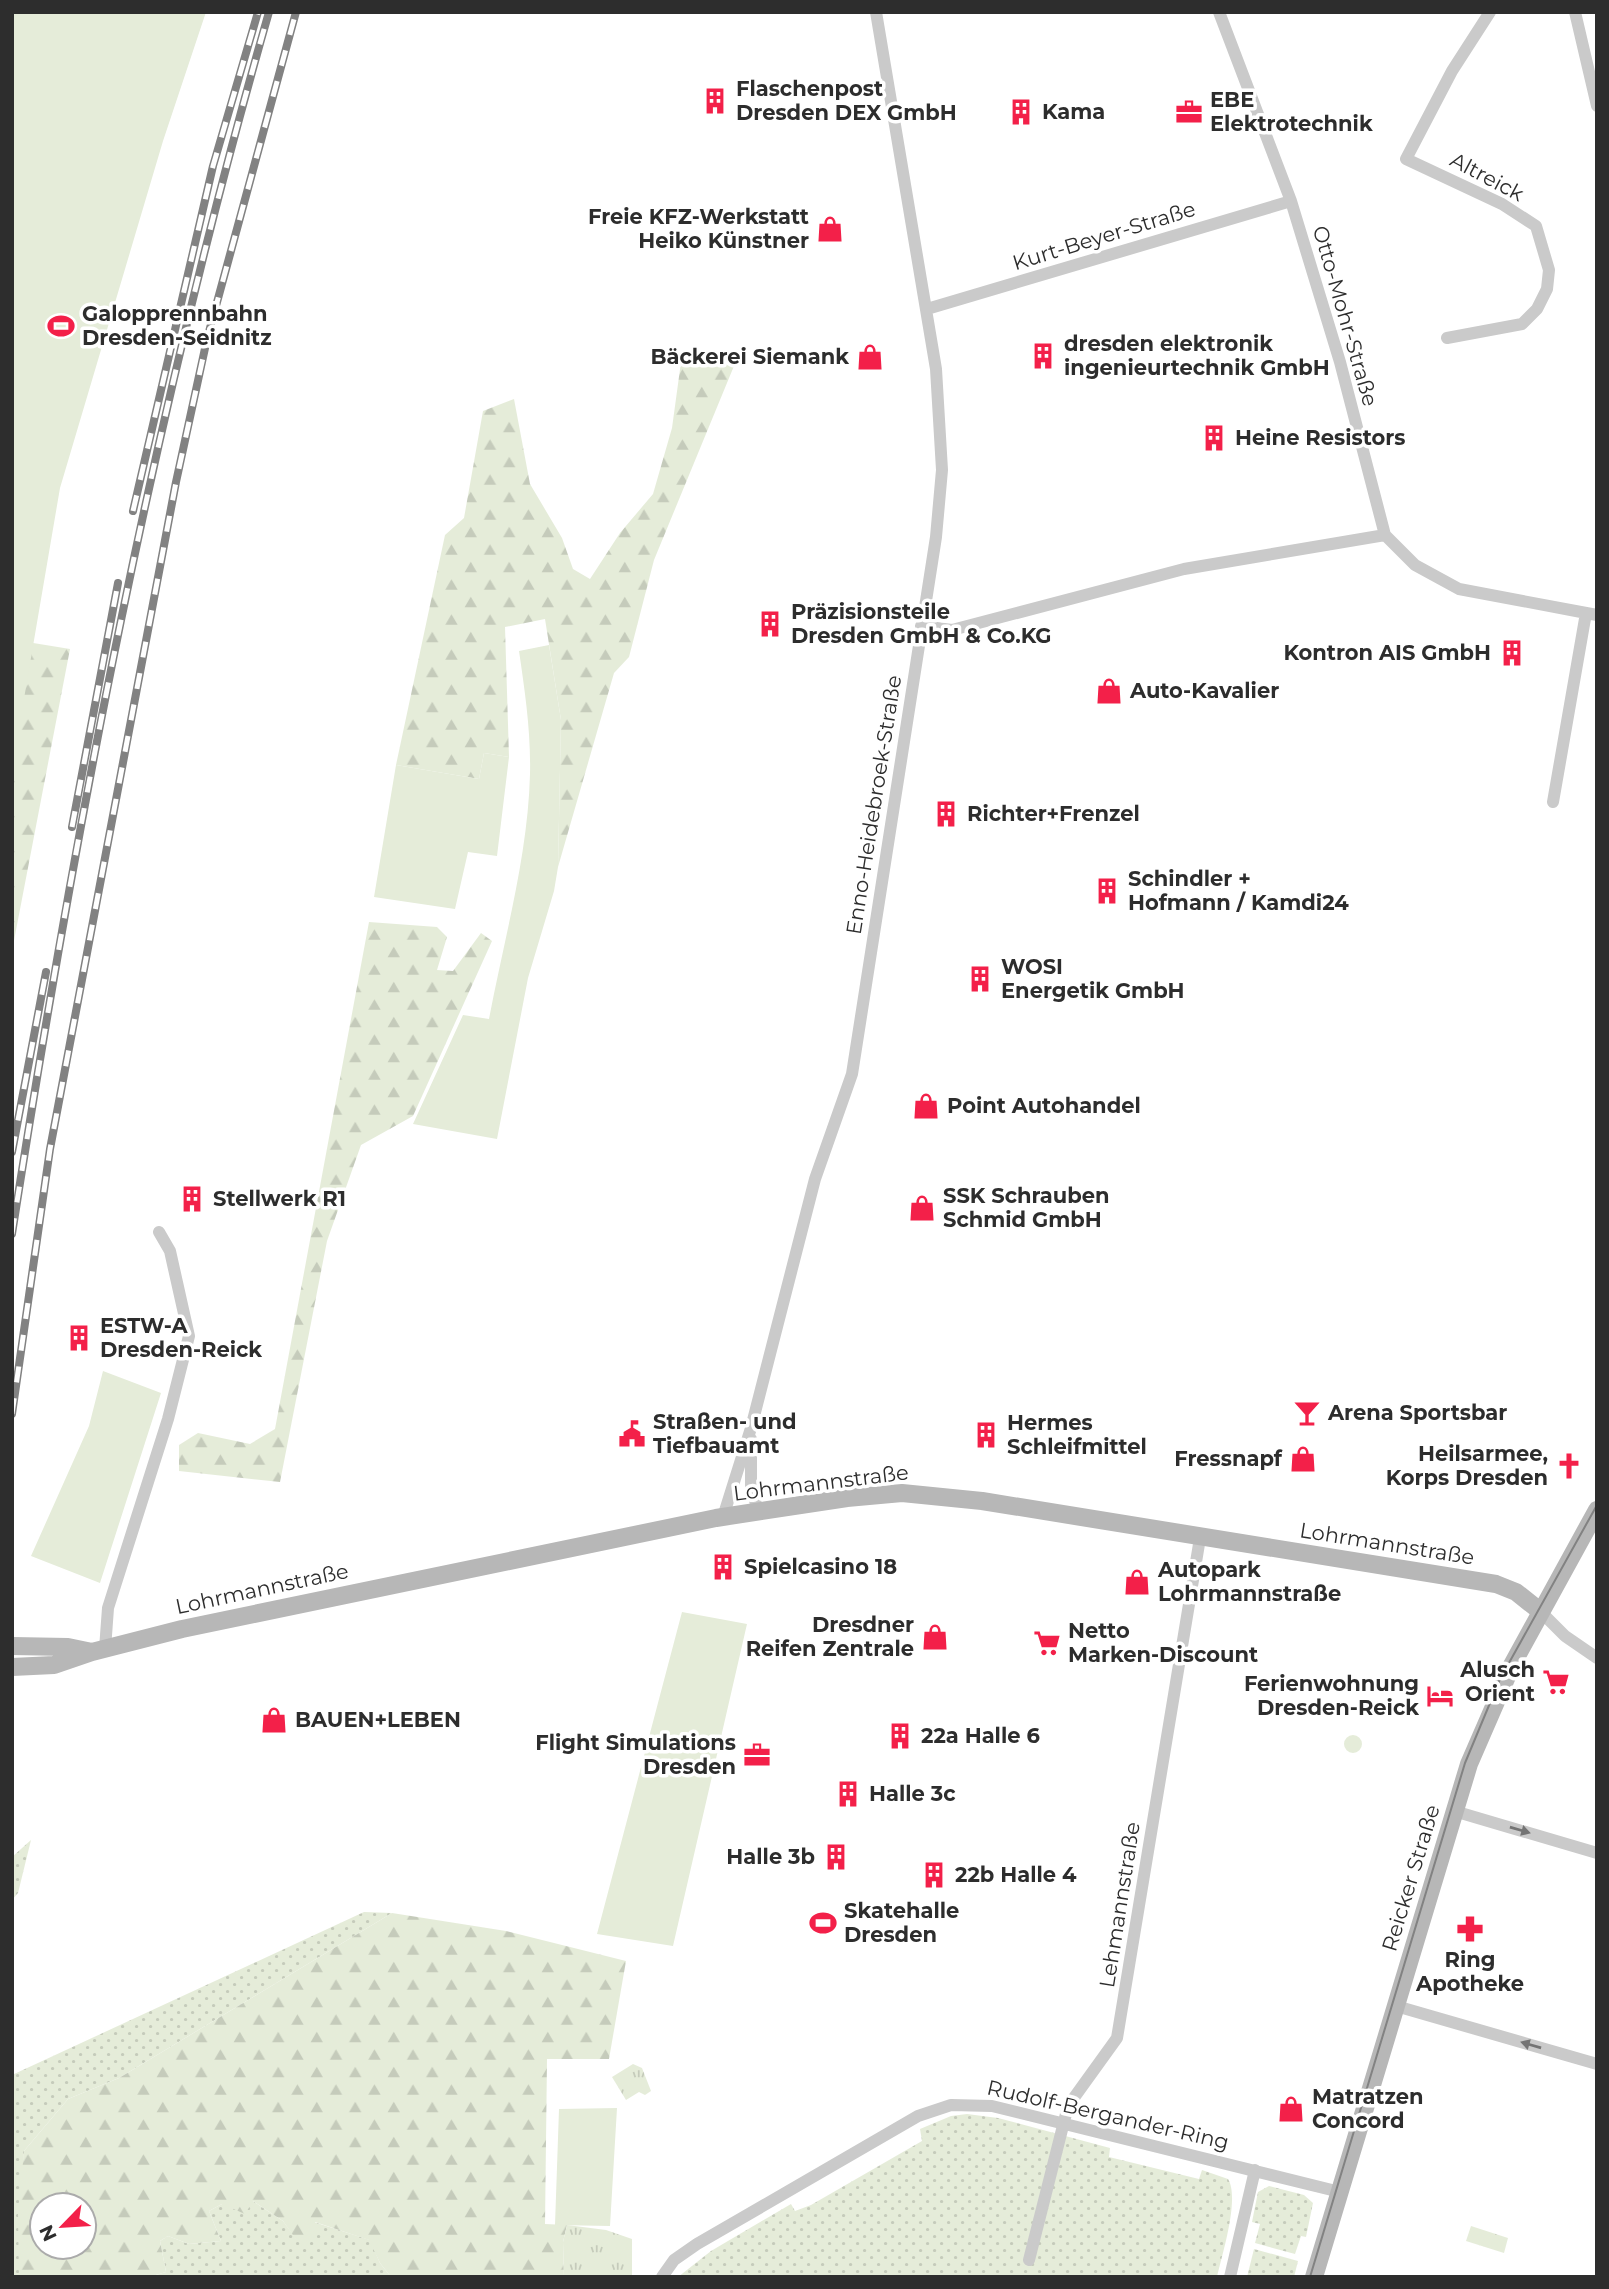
<svg xmlns="http://www.w3.org/2000/svg" width="1609" height="2289" font-family="Montserrat,sans-serif">
<defs>
<pattern id="grass-dots" width="8" height="8" patternUnits="userSpaceOnUse" patternTransform="scale(1.75)"><rect width="8" height="8" fill="#e5ecd9"/><path d="M2 2h.1M6 6h.1" fill="none" stroke="#c5cbbb" stroke-width="1.8" stroke-linecap="round"/></pattern>
<pattern id="forest-firs" width="22" height="20" patternUnits="userSpaceOnUse" patternTransform="scale(1.75)"><rect width="22" height="20" fill="#e5ecd9"/><path d="M5 1l3.5 6h-7zM16 11l3.5 6h-7z" fill="#c5cbbb"/></pattern>
<pattern id="park-tufts" width="24" height="20" patternUnits="userSpaceOnUse" patternTransform="scale(1.75)"><rect width="24" height="20" fill="#e5ecd9"/><path d="M3 7l-1-3M5 7V3M7 7l1-3M15 17l-1-3M17 17v-4M19 17l1-3" fill="none" stroke="#c5cbbb"/></pattern>
</defs>
<rect width="100%" height="100%" fill="#fff"/>
<path fill="url(#grass-dots)" d="M31,1840L18,1893L12,1900V1857Z
M364,1912L392,1913L119,2078L68,2099L24,2151L19,2277H12V2075Z
M967,2114L998,2118L1110,2148L1109,2157L1199,2179L1202,2170L1228,2179C1240,2198 1222,2255 1217,2277H678L711,2251L791,2204L795,2211L811,2205L922,2141L920,2129L951,2116Z
M1269,2186L1304,2195L1313,2203L1306,2237L1301,2236L1295,2254L1255,2243L1260,2224L1252,2222L1258,2192Z
M253,2201L283,2221L297,2240L314,2222L370,2240L380,2263L391,2277H149L166,2272L160,2241L168,2236L189,2244L221,2241L209,2211L222,2204Z
M1254,2249L1298,2261L1294,2277H1247Z"/>
<path fill="url(#forest-firs)" fill-rule="evenodd" d="M741,349L654,560L629,657L614,673L558,867L561,720L545,619L505,627L509,757L484,753L479,779L396,765L445,535L464,518L483,411L514,399L530,484L562,538L573,569L590,579L620,533L653,494L672,428L681,362Z
M21,641L70,649L12,951V692Z
M369,922L437,927L447,937L437,970L453,971L481,933L492,941L413,1116L361,1145L327,1241L280,1482L179,1471V1445L198,1433L250,1444L275,1429Z
M392,1913L506,1931L626,1961L609,2059H547L545,2224L567,2225L563,2242L564,2277H391L380,2263L369,2240L315,2222L314,2237L297,2241L283,2221L253,2201L245,2214L222,2204L209,2211L221,2241L189,2244L168,2236L160,2241L166,2272L149,2277H19L18,2212L24,2151L68,2099L119,2078ZM42,2205H84V2247H42Z"/>
<path fill="url(#park-tufts)" d="M1344 1744a9 9 0 1 1 18 0a9 9 0 1 1-18 0Z
M633,2064L642,2068L651,2091L645,2095L639,2092L626,2100L612,2077Z
M567,2225L606,2230L632,2239V2277H564L563,2242Z
M1471,2226L1508,2238L1504,2253L1466,2241Z"/>
<path fill="#e5ecd9" d="M12,12H206L163,141L60,488L12,769Z
M549,645L561,720L558,867L554,891L528,978L497,1139L413,1124L463,1015L489,1019C504,939 528,856 530,774C531,732 525,692 519,651Z
M484,753L509,757L497,856L468,852L455,909L374,897L396,765L479,779Z
M103,1371L161,1393L100,1583L31,1556L89,1426Z
M682,1612L747,1624L673,1946L597,1934Z
M617,2108L610,2226L555,2225L559,2109Z"/>
<g fill="none" stroke-linecap="round" stroke-linejoin="round">
<path stroke="#cacaca" stroke-width="12" d="M1219,12L1291,201L1340,362L1385,535L1415,565L1459,589L1597,615
M1575,12L1597,106
M927,309L1291,201
M1447,338L1522,324L1537,309L1547,289L1549,270L1536,226L1502,204L1406,159L1452,71L1490,12
M921,626L952,630L1184,569L1385,535
M1553,802L1586,613
M751,1439V1485L758,1512
M723,1517L751,1428L815,1179L852,1074L936,537L942,470L936,369L876,12
M1540,1611L1565,1636L1597,1658
M105,1649L108,1608L168,1419L189,1336L170,1251L159,1232
M1454,1811L1597,1853
M1396,2006L1597,2064
M1029,2260L1068,2106L1117,2038L1200,1538
M662,2277L674,2260L697,2244L918,2116L951,2105L992,2106L1340,2192
M1230,2277L1255,2170"/>
<path stroke="#b7b7b7" stroke-width="18" d="M12,1646L68,1647L92,1652
M12,1667L54,1665L92,1652L182,1629L716,1518L847,1498L902,1493L982,1501L1496,1584L1516,1592L1540,1611
M1314,2277L1469,1764L1512,1665L1597,1510"/>
<path stroke="#828282" stroke-width="2" d="M1310,2277L1465,1763L1500,1679L1597,1505"/>
<g stroke="#828282" stroke-width="8">
<path id="rail" d="M133,511L213,166L258,12
M72,827L118,583
M12,1152L46,972
M12,1234C76,822 154,412 269,12
M12,1414L50,1149L176,482L207,339L296,12"/>
</g>
<use href="#rail" stroke="#fff" stroke-width="5" stroke-dasharray="16" stroke-linecap="butt"/>
</g>
<defs><path id="oneway-solid" d="M-6-.8H1V-3.2L6.5 0L1 3.2V.8H-6Z" transform="scale(1.75)"/></defs>
<g fill="#747474">
<use href="#oneway-solid" transform="translate(1520 1830) rotate(16)"/>
<use href="#oneway-solid" transform="translate(1531 2045) rotate(-164)"/>
</g>
<defs>
<g id="building-bare" transform="scale(2.1)"><path d="M-4-6H4V6H1V3H-1V6H-4ZM-2.5-4.3h1.7v1.8h-1.7ZM.8-4.3h1.7v1.8H.8ZM-2.5-1h1.7V.8h-1.7ZM.8-1h1.7V.8H.8Z" fill="#f32049" stroke="#fff" stroke-width="2.5" paint-order="stroke"/></g>
<g id="office-bare" transform="scale(2.1)"><path d="M-6-3h4V-5.5h4V-3h4V5H-6ZM-1-4.5V-3h2v-1.5ZM-6 0V1H6V0Z" fill="#f32049" stroke="#fff" stroke-width="2.5" paint-order="stroke"/></g>
<g id="shop-bare" transform="scale(2.1)"><path d="M-5-2.5h2.3a2.7 3.5 0 0 1 5.4 0H5L5.5 6h-11ZM-1.5-2.5h3a1.5 2.3 0 0 0-3 0Z" fill="#f32049" stroke="#fff" stroke-width="2.5" paint-order="stroke"/></g>
<g id="stadium-bare" transform="scale(2.1)"><path d="M0-5a6.5 5 0 1 0 0 10a6.5 5 0 1 0 0-10ZM-3.5-1.8h7v3.6h-7Z" fill="#f32049" stroke="#fff" stroke-width="2.5" paint-order="stroke"/></g>
<g id="bar-bare" transform="scale(2.1)"><path d="M-6-5H6L.8 .8V4.5H3.5V6h-7V4.5H-.8V.8Z" fill="#f32049" stroke="#fff" stroke-width="2.5" paint-order="stroke"/></g>
<g id="civic-bare" transform="scale(2.1)"><path d="M-.6-6.5H3V-4.5H.6V-3L4-1V1h2V6H-6V1h2V-1L-.6-3ZM-1.2 2.5V6h2.4V2.5Z" fill="#f32049" stroke="#fff" stroke-width="2.5" paint-order="stroke"/></g>
<g id="church-bare" transform="scale(2.1)"><path d="M-1.2-6h2.4v3.5h3.3v2.4h-3.3V6h-2.4V-.1h-3.3v-2.4h3.3Z" fill="#f32049" stroke="#fff" stroke-width="2.5" paint-order="stroke"/></g>
<g id="supermarket-bare" transform="scale(2.1)"><path d="M-6-5.5h2.5l.6 2H6L4.5 2H-2.5L-4.4-4H-6ZM-1.5 3.2a1.3 1.3 0 1 0 .1 0ZM3 3.2a1.3 1.3 0 1 0 .1 0Z" fill="#f32049" stroke="#fff" stroke-width="2.5" paint-order="stroke"/></g>
<g id="hotel-bare" transform="scale(2.1)"><path d="M-6-4.5h1.5V1H6V5H4.5V3h-9V5H-6ZM-4 0a1.8 1.8 0 1 1 3.6 0ZM.5 0V-2.5h3Q6-2.5 6 0Z" fill="#f32049" stroke="#fff" stroke-width="2.5" paint-order="stroke"/></g>
<g id="pharmacy-bare" transform="scale(2.1)"><path d="M-2-6h4v4h4v4h-4v4h-4v-4h-4v-4h4Z" fill="#f32049" stroke="#fff" stroke-width="2.5" paint-order="stroke"/></g>
</defs>
<g fill-rule="evenodd">
<use href="#building-bare" x="715" y="101"/>
<use href="#building-bare" x="1021" y="112"/>
<use href="#office-bare" x="1189" y="112"/>
<use href="#shop-bare" x="830" y="229"/>
<use href="#stadium-bare" x="61" y="326"/>
<use href="#building-bare" x="1043" y="356"/>
<use href="#shop-bare" x="870" y="357"/>
<use href="#building-bare" x="1214" y="438"/>
<use href="#building-bare" x="770" y="624"/>
<use href="#building-bare" x="1512" y="653"/>
<use href="#shop-bare" x="1109" y="691"/>
<use href="#building-bare" x="946" y="814"/>
<use href="#building-bare" x="1107" y="891"/>
<use href="#building-bare" x="980" y="979"/>
<use href="#shop-bare" x="926" y="1106"/>
<use href="#building-bare" x="192" y="1199"/>
<use href="#shop-bare" x="922" y="1208"/>
<use href="#building-bare" x="79" y="1338"/>
<use href="#bar-bare" x="1307" y="1413"/>
<use href="#civic-bare" x="632" y="1434"/>
<use href="#building-bare" x="986" y="1435"/>
<use href="#shop-bare" x="1303" y="1459"/>
<use href="#church-bare" x="1569" y="1466"/>
<use href="#building-bare" x="723" y="1567"/>
<use href="#shop-bare" x="1137" y="1582"/>
<use href="#shop-bare" x="935" y="1637"/>
<use href="#supermarket-bare" x="1047" y="1643"/>
<use href="#supermarket-bare" x="1556" y="1682"/>
<use href="#hotel-bare" x="1440" y="1696"/>
<use href="#shop-bare" x="274" y="1720"/>
<use href="#building-bare" x="900" y="1736"/>
<use href="#office-bare" x="757" y="1755"/>
<use href="#building-bare" x="848" y="1794"/>
<use href="#building-bare" x="836" y="1857"/>
<use href="#building-bare" x="934" y="1875"/>
<use href="#stadium-bare" x="823" y="1923"/>
<use href="#pharmacy-bare" x="1470" y="1929"/>
<use href="#shop-bare" x="1291" y="2109"/>
</g>
<g text-anchor="middle" stroke-width="7" stroke-linejoin="round" paint-order="stroke">
<g font-size="21" font-weight="bold" fill="#2d2d2d" stroke="#fff" text-anchor="start">
<text x="736" y="96">Flaschenpost<tspan x="736" dy="24">Dresden DEX GmbH</tspan></text>
<text x="1210" y="107">EBE<tspan x="1210" dy="24">Elektrotechnik</tspan></text>
<text x="1042" y="119">Kama</text>
<text x="809" y="224" text-anchor="end">Freie KFZ-Werkstatt<tspan x="809" dy="24">Heiko Künstner</tspan></text>
<text x="82" y="321">Galopprennbahn<tspan x="82" dy="24">Dresden-Seidnitz</tspan></text>
<text x="1064" y="351">dresden elektronik<tspan x="1064" dy="24">ingenieurtechnik GmbH</tspan></text>
<text x="849" y="364" text-anchor="end">Bäckerei Siemank</text>
<text x="1235" y="445">Heine Resistors</text>
<text x="791" y="619">Präzisionsteile<tspan x="791" dy="24">Dresden GmbH &amp; Co.KG</tspan></text>
<text x="1491" y="660" text-anchor="end">Kontron AIS GmbH</text>
<text x="1130" y="698">Auto-Kavalier</text>
<text x="967" y="821">Richter+Frenzel</text>
<text x="1128" y="886">Schindler +<tspan x="1128" dy="24">Hofmann / Kamdi24</tspan></text>
<text x="1001" y="974">WOSI<tspan x="1001" dy="24">Energetik GmbH</tspan></text>
<text x="947" y="1113">Point Autohandel</text>
<text x="943" y="1203">SSK Schrauben<tspan x="943" dy="24">Schmid GmbH</tspan></text>
<text x="213" y="1206">Stellwerk R1</text>
<text x="100" y="1333">ESTW-A<tspan x="100" dy="24">Dresden-Reick</tspan></text>
<text x="1328" y="1420">Arena Sportsbar</text>
<text x="653" y="1429">Straßen- und<tspan x="653" dy="24">Tiefbauamt</tspan></text>
<text x="1007" y="1430">Hermes<tspan x="1007" dy="24">Schleifmittel</tspan></text>
<text x="1548" y="1461" text-anchor="end">Heilsarmee,<tspan x="1548" dy="24">Korps Dresden</tspan></text>
<text x="1282" y="1466" text-anchor="end">Fressnapf</text>
<text x="744" y="1574">Spielcasino 18</text>
<text x="1158" y="1577">Autopark<tspan x="1158" dy="24">Lohrmannstraße</tspan></text>
<text x="914" y="1632" text-anchor="end">Dresdner<tspan x="914" dy="24">Reifen Zentrale</tspan></text>
<text x="1068" y="1638">Netto<tspan x="1068" dy="24">Marken-Discount</tspan></text>
<text x="1535" y="1677" text-anchor="end">Alusch<tspan x="1535" dy="24">Orient</tspan></text>
<text x="1419" y="1691" text-anchor="end">Ferienwohnung<tspan x="1419" dy="24">Dresden-Reick</tspan></text>
<text x="295" y="1727">BAUEN+LEBEN</text>
<text x="921" y="1743">22a Halle 6</text>
<text x="736" y="1750" text-anchor="end">Flight Simulations<tspan x="736" dy="24">Dresden</tspan></text>
<text x="869" y="1801">Halle 3c</text>
<text x="815" y="1864" text-anchor="end">Halle 3b</text>
<text x="955" y="1882">22b Halle 4</text>
<text x="844" y="1918">Skatehalle<tspan x="844" dy="24">Dresden</tspan></text>
<text x="1470" y="1967" text-anchor="middle">Ring<tspan x="1470" dy="24">Apotheke</tspan></text>
<text x="1312" y="2104">Matratzen<tspan x="1312" dy="24">Concord</tspan></text>
</g>
<g font-size="21" fill="#2d2d2d" stroke="#fff">
<text transform="translate(1487 177) rotate(28)" y="7">Altreick</text>
<text transform="translate(1104 236) rotate(-17)" y="7">Kurt-Beyer-Straße</text>
<text transform="translate(1345 316) rotate(74)" y="7">Otto-Mohr-Straße</text>
<text transform="translate(874 805) rotate(-81)" y="7">Enno-Heidebroek-Straße</text>
<text transform="translate(821 1483) rotate(-7)" y="7">Lohrmannstraße</text>
<text transform="translate(1387 1544) rotate(9)" y="7">Lohrmannstraße</text>
<text transform="translate(262 1589) rotate(-12)" y="7">Lohrmannstraße</text>
<text transform="translate(1411 1878) rotate(-73)" y="7">Reicker Straße</text>
<text transform="translate(1120 1905) rotate(-81)" y="7">Lehmannstraße</text>
<text transform="translate(1108 2115) rotate(13)" y="7">Rudolf-Bergander-Ring</text>
</g>
</g>
<rect width="1609" height="2289" fill="none" stroke="#2d2d2d" stroke-width="28"/>
<g transform="translate(63 2226) rotate(245)"><circle r="33" fill="#ffffff" stroke="#ababab" stroke-width="2"/>
<path d="M0-5L12 26L0 18L-12 26Z" fill="#f32049"/>
<text y="-10" font-size="19" font-weight="bold" text-anchor="middle" fill="#2d2d2d">N</text>
</g>
</svg>
